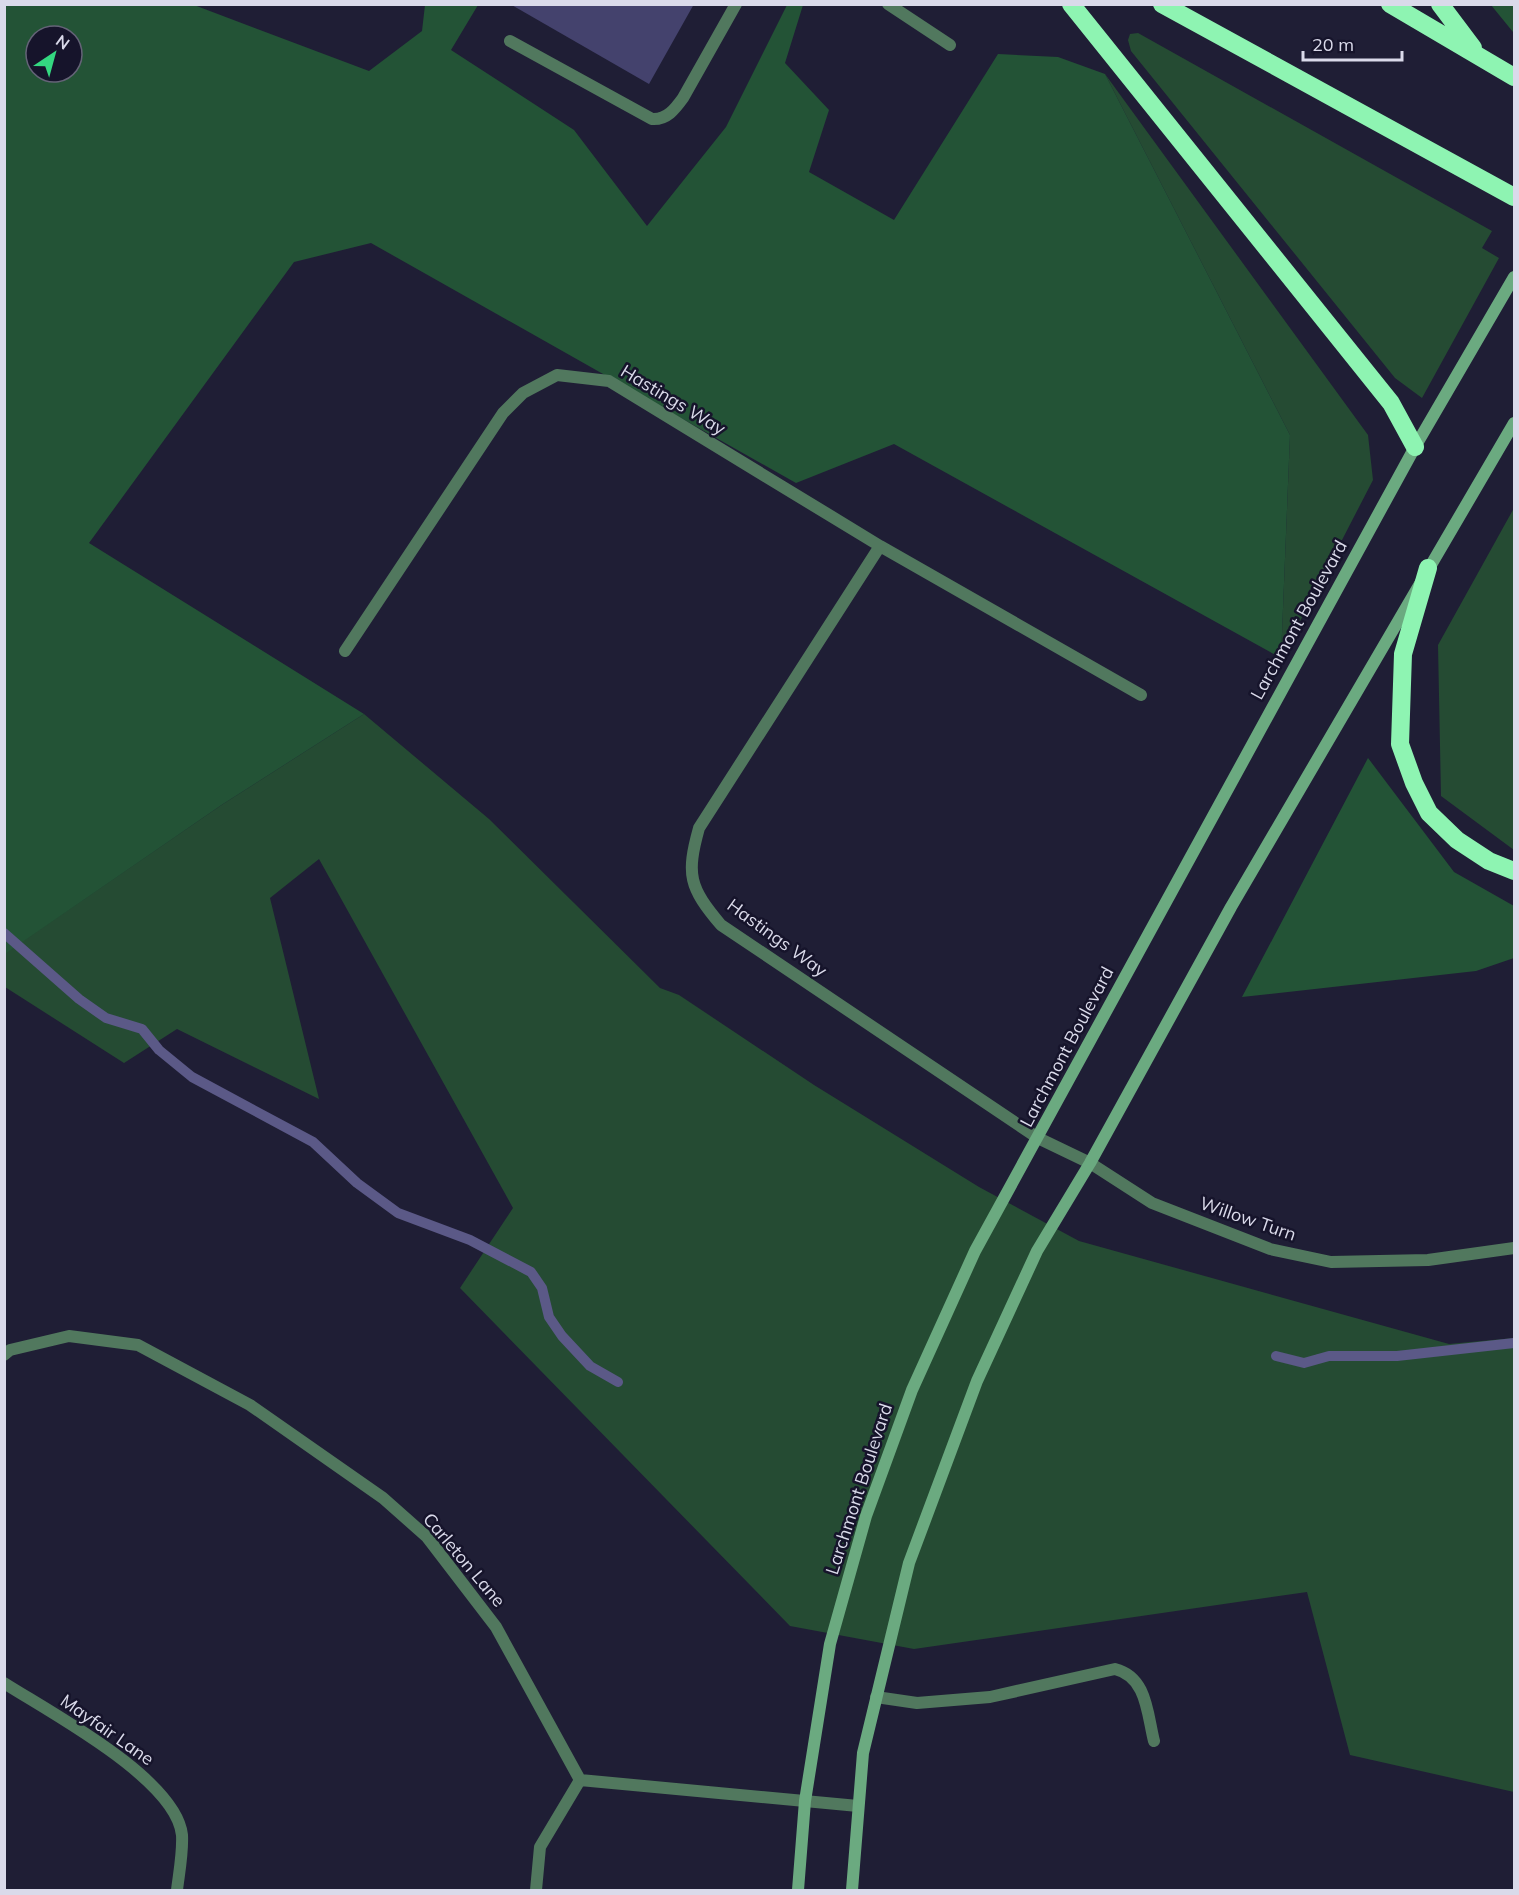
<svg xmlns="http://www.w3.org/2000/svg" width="1519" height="1895" font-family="Mulish,sans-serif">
<rect width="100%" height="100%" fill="#1f1e35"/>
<path fill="#254b33" d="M1138,33L1492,231L1482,248L1499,258L1422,398L1395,378L1131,51L1128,40L1130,34Z
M1105,74L1368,435L1373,480L1281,658L1290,435Z
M1514,508V850L1441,796L1438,645Z
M364,714L489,819L660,988L679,995L814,1085L979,1187L1079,1241L1449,1344L1514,1338V1792L1350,1755L1307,1592L914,1649L790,1626L460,1288L513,1208L319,859L270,898L319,1099L177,1029L124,1063L5,987L4,954L223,804Z"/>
<path fill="#235336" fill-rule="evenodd" d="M6,5H194L369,71L422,31L425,5H478L451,50L574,130L647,226L726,127L787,5H803L785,63L829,110L809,172L894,220L998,54L1058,57L1105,74L1290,435L1281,658L894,444L796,483L371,243L294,262L89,543L364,714L223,804L5,954ZM36,36H72V72H36Z
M1491,5H1514V33L1513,32Z
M1368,758L1454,872L1514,906V958L1476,971L1242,997Z"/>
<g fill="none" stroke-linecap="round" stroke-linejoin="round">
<path stroke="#5b5987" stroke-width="10" d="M4,933L79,999L106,1018L142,1029L159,1050L192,1077L313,1142L357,1183L398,1213L470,1240L531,1272L542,1288L549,1317L562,1336L590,1366L618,1382
M1276,1356L1304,1363L1329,1356H1397L1514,1343"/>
</g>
<path fill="#44426d" d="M510,4H694L649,84Z"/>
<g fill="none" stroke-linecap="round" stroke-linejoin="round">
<path stroke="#51785e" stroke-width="12" d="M888,4L950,45
M510,41L652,119C667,120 675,109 683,98L736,4
M876,1697L917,1703L990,1697L1115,1669C1147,1677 1147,1713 1154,1741"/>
<path stroke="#51785e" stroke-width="12" d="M345,651L503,413L523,393L557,375L609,381L880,546
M1141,695L880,546L699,828C686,875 689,887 721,925L1038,1138L1090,1163L1152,1203L1270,1249L1331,1262L1428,1260L1514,1248
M4,1355L10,1350L69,1336L138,1345L250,1405L383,1498L427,1537L496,1627L580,1780
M4,1683C51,1713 176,1779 182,1835C183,1853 179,1873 177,1890
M580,1780L858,1806
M536,1890L540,1847L580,1780"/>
<path stroke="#6baa80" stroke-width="12" d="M798,1890L805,1801L830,1644L866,1516L912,1390L975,1251L1415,447L1514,277
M852,1890L863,1753L909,1563L977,1381L1037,1251L1090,1163L1231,907L1514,423"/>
<path stroke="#8ef4b2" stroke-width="18" d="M1071,4L1391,403L1415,447
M1162,4L1514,197
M1390,4L1514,77
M1440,4L1473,48
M1428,568L1403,654L1400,744L1414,783L1429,813L1457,840L1489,861L1514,871"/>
</g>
<g text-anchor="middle" stroke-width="5" stroke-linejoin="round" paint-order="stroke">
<g font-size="18" fill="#dadaea" stroke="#16142b">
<text transform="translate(673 400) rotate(31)" y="6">Hastings Way</text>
<text transform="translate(1299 620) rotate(-61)" y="6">Larchmont Boulevard</text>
<text transform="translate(777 938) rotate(36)" y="6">Hastings Way</text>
<text transform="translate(1067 1047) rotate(-62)" y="6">Larchmont Boulevard</text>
<text transform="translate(1248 1219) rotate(19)" y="6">Willow Turn</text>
<text transform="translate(859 1489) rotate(-72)" y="6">Larchmont Boulevard</text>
<text transform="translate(464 1560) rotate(50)" y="6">Carleton Lane</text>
<text transform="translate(107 1730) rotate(35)" y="6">Mayfair Lane</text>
</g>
</g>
<rect width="1519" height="1895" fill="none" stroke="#dadaea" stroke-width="12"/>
<g transform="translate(54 54) rotate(36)"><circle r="28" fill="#16142b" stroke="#646377" stroke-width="1.5"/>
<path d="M0-4.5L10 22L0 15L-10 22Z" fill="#34d881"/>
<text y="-9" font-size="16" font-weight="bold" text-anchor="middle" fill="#dadaea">N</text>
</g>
<path d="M1303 51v9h99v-9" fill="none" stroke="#dadaea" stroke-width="3"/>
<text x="1312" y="51" font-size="18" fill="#dadaea" stroke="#16142b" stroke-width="4.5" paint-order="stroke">20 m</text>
</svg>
